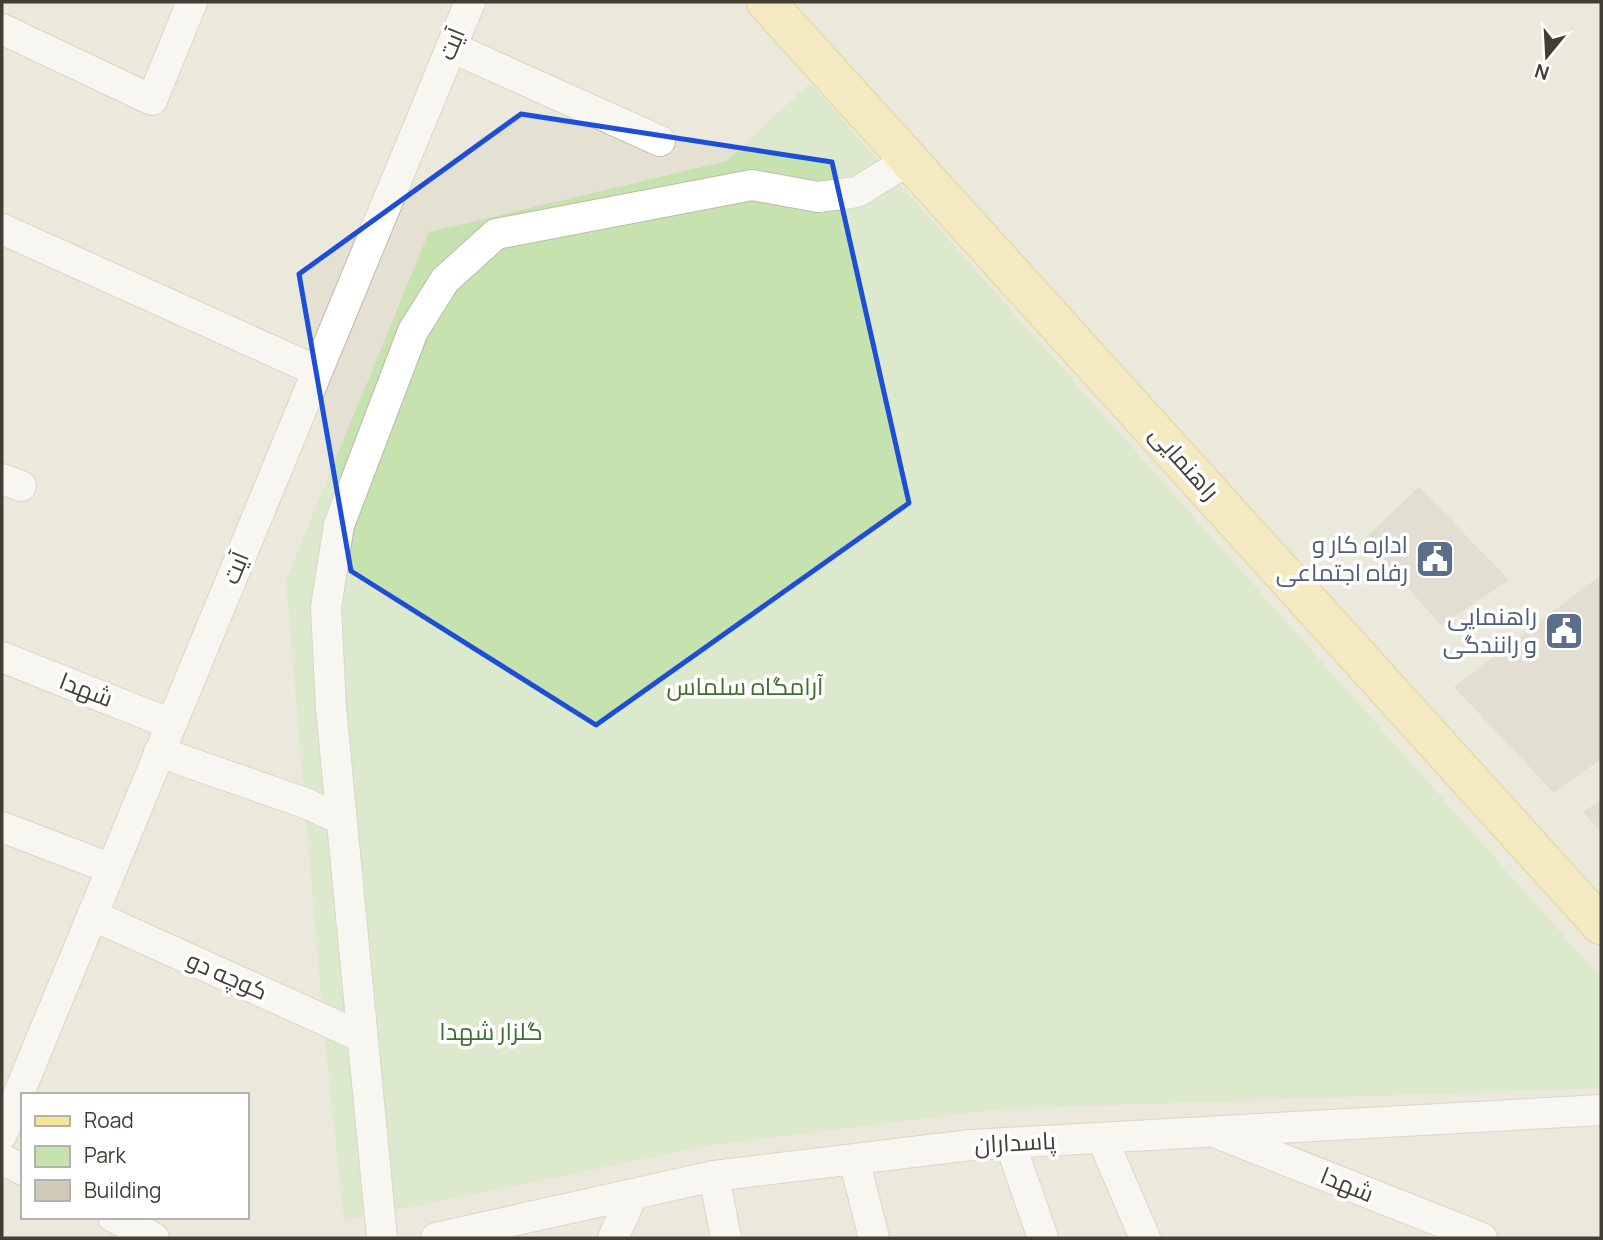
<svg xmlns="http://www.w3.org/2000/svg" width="1603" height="1240" font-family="Manrope,Cairo,sans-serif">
<rect width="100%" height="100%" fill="#f0eee4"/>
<path fill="#e4e0d2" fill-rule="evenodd" d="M2,2H1601V1238H2ZM23,1095H247V1217H23Z"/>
<path fill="#c6e2af" d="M810,83L1601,978V1088L1000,1109L711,1145L344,1221L323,1020L286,580L429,232L727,161Z"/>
<path fill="#d1caba" d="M1419,487L1509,580L1441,625L1364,539Z
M1601,575V759L1554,793L1454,687Z
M1601,800V832L1583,812Z"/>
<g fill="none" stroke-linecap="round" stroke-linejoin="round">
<g stroke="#beb9aa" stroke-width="32">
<path id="minor" d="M2,29L152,100L192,2
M451,47L660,141
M2,229L317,371
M2,479L21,486
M2,657L171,724
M159,752L305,803L341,819
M2,827L112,869
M92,915L362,1037
M2,1134L470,2
M1222,1135L1482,1238
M1102,1138L1145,1238
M1010,1143L1043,1238
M2,1159L23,1170
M854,1159L874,1238
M714,1176L726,1238
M113,1217L154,1238
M382,1238L331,708L326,607L339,525L413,331L445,280L496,234L752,185L818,197L857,192L909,160
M436,1238L714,1176L971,1145L1601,1110
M613,1238L633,1194"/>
</g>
<g stroke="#dac369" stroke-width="41">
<path id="major" d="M766,2L1601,925"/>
</g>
<use href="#minor" stroke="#fff" stroke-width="30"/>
<use href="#major" stroke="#f6e597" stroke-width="38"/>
</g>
<path d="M0 0H1603V1240H0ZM521,114L832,162L909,503L596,725L351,571L299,274Z" fill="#f0eee4" fill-opacity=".55" fill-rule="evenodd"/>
<path fill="none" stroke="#1d4ed8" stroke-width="5" stroke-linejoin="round" d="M521,114L832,162L909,503L596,725L351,571L299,274Z"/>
<defs>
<g id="civic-square" transform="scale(2.0125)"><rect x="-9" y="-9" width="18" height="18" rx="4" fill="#5c6f8a" stroke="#fff"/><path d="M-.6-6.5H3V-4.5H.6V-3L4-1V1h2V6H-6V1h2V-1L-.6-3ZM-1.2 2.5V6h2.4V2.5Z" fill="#fff"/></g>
</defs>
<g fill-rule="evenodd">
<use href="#civic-square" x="1435" y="559"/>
<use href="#civic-square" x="1564" y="631"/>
</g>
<g text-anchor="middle" stroke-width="7" stroke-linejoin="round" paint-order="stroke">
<g font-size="24" fill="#423e34" stroke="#fff">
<text transform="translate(452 44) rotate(-68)" y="8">آیت</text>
<text transform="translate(1184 463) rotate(48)" y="8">راهنمایی</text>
<text transform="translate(236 568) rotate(-68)" y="8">آیت</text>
<text transform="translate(86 690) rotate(21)" y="8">شهدا</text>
<text transform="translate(227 976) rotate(24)" y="8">کوچه دو</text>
<text transform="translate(1015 1143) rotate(-3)" y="8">پاسداران</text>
<text transform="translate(1347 1185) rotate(22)" y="8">شهدا</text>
</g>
<g font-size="24" fill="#4e5e75" stroke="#fff" text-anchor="end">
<text x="1408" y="553">اداره کار و<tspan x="1408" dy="28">رفاه اجتماعی</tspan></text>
<text x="1537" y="625">راهنمایی<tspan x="1537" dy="28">و رانندگی</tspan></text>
</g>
<g font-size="24" fill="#3f6f2d" stroke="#fff">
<text x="745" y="695">آرامگاه سلماس</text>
<text x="491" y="1040">گلزار شهدا</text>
</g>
</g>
<rect width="1603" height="1240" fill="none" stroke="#423e34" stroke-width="7"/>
<rect x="21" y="1093" width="228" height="126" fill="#ffffff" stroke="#b3b2ae" stroke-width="2"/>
<rect x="35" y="1116" width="35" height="10" fill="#f6e597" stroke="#b3b2ae" stroke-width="2"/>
<text x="84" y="1128" font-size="21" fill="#423e34">Road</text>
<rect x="35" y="1146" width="35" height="21" fill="#c6e2af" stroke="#b3b2ae" stroke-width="2"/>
<text x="84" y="1163" font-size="21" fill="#423e34">Park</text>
<rect x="35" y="1180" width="35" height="21" fill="#d1caba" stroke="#b3b2ae" stroke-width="2"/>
<text x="84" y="1198" font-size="21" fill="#423e34">Building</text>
<g transform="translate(1547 56) rotate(198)" stroke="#ffffff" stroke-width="5" paint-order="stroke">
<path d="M0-5L12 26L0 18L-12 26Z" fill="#423e34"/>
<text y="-10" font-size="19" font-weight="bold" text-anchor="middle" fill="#423e34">N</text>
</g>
</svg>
